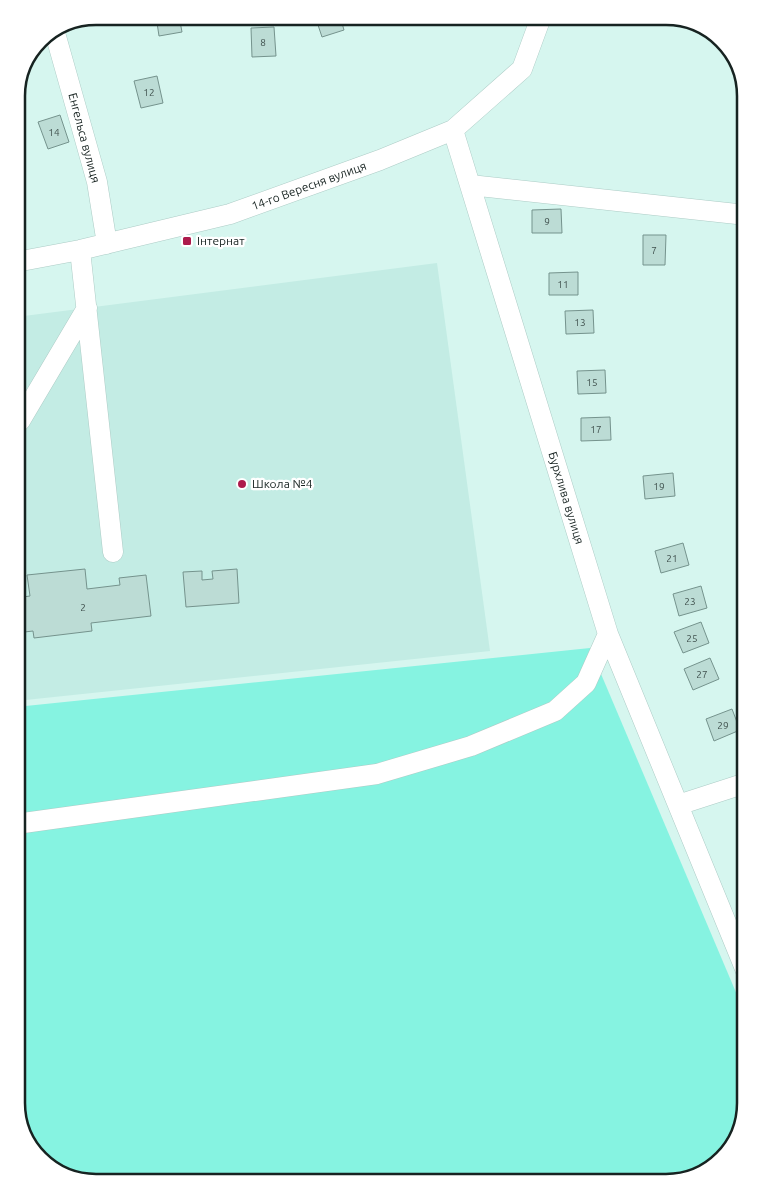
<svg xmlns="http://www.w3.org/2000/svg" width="762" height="1199" font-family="Ubuntu,sans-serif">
<rect width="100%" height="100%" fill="#d6f6ef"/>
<path fill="#c3ece4" d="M437,263L490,651L16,701V317Z"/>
<path fill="#86f3e1" d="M590,648L746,1016V1103L735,1143L701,1174L666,1183H91L52,1169L25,1138L16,1103V707Z"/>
<path fill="#bcdcd5" stroke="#75938d" d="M156,16H179L182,32L159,36Z
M315,16H340L344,30L322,37Z
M379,16H401L381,22Z
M274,27L276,56L252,57L251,28Z
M157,76L163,103L141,108L134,81Z
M60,115L69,142L48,149L38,122Z
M561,209L562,233H532V210Z
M643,235H666L665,265H643Z
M578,272V295H549V273Z
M593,310L594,333L566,334L565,311Z
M605,370L606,393L578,394L577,371Z
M610,417L611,440L581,441V418Z
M673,473L675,496L645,499L643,476Z
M683,543L689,565L661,573L655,551Z
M85,569L87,589L120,585L119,578L146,575L151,616L91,623L92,631L34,638L33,631L16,633V598L30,596L27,575Z
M237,569L239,603L186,607L183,572L202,571V580L213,579L212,571Z
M701,586L707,608L679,616L673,594Z
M701,622L709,643L683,653L674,632Z
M710,658L719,679L693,690L684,669Z
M732,709L740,730L714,741L706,719Z"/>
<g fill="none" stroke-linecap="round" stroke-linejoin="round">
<g stroke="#adccc6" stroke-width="21">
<path id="minor" d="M55,33L97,182L107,244
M453,130L608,634L746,971
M470,185L746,215
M80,250L113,552
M16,262L80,250L230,214L380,160L453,130L522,69L540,20V16
M16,422L20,421L87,308
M678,805L746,783
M16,824L377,774L471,746L555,711L586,683L608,634"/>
</g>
<use href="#minor" stroke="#fff" stroke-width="20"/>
</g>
<g fill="#ad1b4c" stroke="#fff" stroke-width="2">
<rect x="182" y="236" width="10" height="10" rx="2.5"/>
<circle cx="242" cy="484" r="5"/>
</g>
<g text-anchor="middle" stroke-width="4.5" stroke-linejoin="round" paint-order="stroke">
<g font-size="10" fill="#40514e">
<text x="263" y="46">8</text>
<text x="149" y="96">12</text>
<text x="54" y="136">14</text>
<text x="547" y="225">9</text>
<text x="654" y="254">7</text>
<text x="563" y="288">11</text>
<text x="580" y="326">13</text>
<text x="592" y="386">15</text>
<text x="596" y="433">17</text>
<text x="659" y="490">19</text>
<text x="672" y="562">21</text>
<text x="690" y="605">23</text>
<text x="83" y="611">2</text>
<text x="692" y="642">25</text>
<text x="702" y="678">27</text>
<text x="723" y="729">29</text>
</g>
<g font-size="12" fill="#172321" stroke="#fff">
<text transform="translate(84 138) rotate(75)" y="4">Енгельса вулиця</text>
<text transform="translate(309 186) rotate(-20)" y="4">14-го Вересня вулиця</text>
<text transform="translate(566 498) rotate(73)" y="4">Бурхлива вулиця</text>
</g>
<g font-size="12" fill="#172321" stroke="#fff" text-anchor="start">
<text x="197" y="245">Інтернат</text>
<text x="252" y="488">Школа №4</text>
</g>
</g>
<path d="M0 0H762V1199H0ZM96 25H666A71 71 0 0 1 737 96V1103A71 71 0 0 1 666 1174H96A71 71 0 0 1 25 1103V96A71 71 0 0 1 96 25Z" fill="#fff" fill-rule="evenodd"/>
<path fill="none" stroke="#172321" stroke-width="2.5" d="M96 25H666A71 71 0 0 1 737 96V1103A71 71 0 0 1 666 1174H96A71 71 0 0 1 25 1103V96A71 71 0 0 1 96 25Z"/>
</svg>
